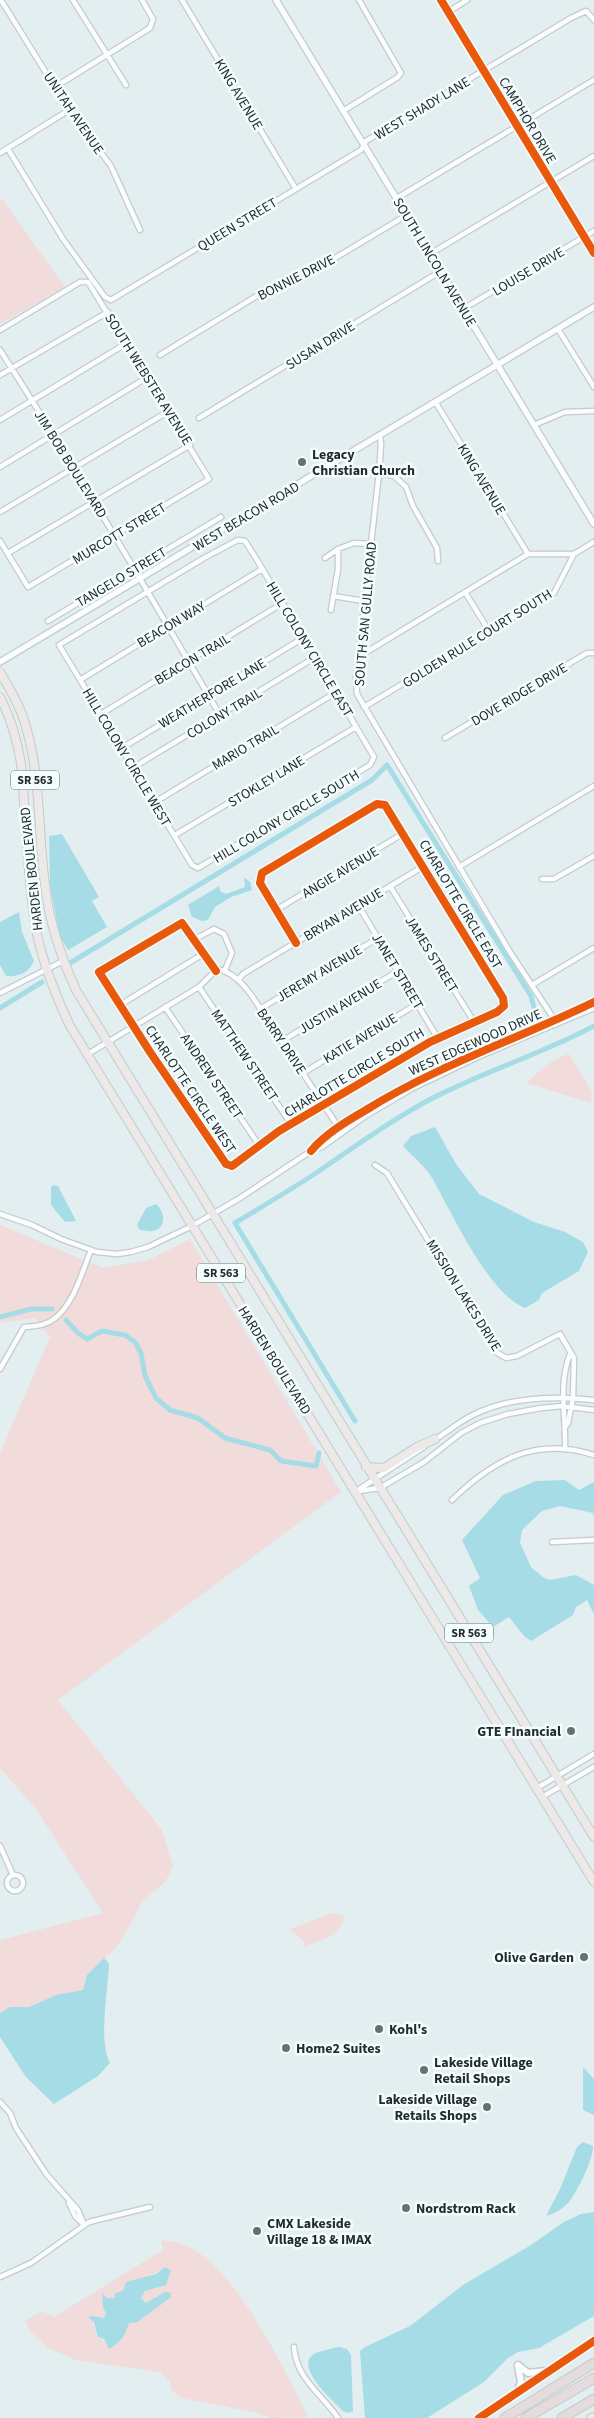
<svg xmlns="http://www.w3.org/2000/svg" width="594" height="2418" font-family="'Source Sans 3',sans-serif">
<rect width="100%" height="100%" fill="#e3eef0"/>
<path fill="#f1dbdb" fill-rule="evenodd" d="M2,199L65,287L0,324V200Z
M569,1054L592,1092L591,1103L526,1083C539,1072 552,1058 569,1054Z
M0,1225L103,1268L148,1260L190,1239L341,1492L58,1700L162,1830L173,1867L165,1882L141,1902L135,1917L115,1949L87,1975L83,1990L56,1995L29,2007H10L0,2013V1940L103,1913L36,1809L0,1768V1453L50,1337L35,1318L0,1323Z
M332,1913L344,1916C341,1936 320,1940 305,1947L304,1942L290,1929Z
M161,2240C169,2242 180,2242 187,2246C237,2269 284,2369 308,2417L272,2418L257,2413L181,2398L171,2390L170,2382L160,2372L75,2360L47,2347L30,2331L25,2321L42,2311L54,2317L163,2250ZM165,2267L171,2270L166,2285L152,2288L142,2294L141,2298L146,2303L159,2295C154,2309 145,2320 129,2323L116,2345L109,2349C106,2342 103,2341 98,2336C94,2332 94,2322 92,2316L103,2318L106,2313L103,2307L102,2294L107,2298H116V2292H123C134,2277 151,2278 165,2267Z"/>
<path fill="#a6dce6" d="M62,834L99,897L92,901L107,927L68,950L60,937L50,886L49,836Z
M244,877L250,882L252,890L231,897L215,907L208,920L202,921L192,917L188,905L219,886L221,892L226,894L245,887Z
M19,912L22,932L34,961C29,973 18,977 6,976L0,965V922Z
M435,1127L456,1164L479,1194L534,1222L565,1232L583,1242L588,1252L579,1271L542,1293L539,1300L525,1308C489,1295 451,1211 432,1178C425,1166 412,1156 403,1146L411,1136Z
M54,1185L58,1186L76,1221L65,1222L51,1205V1187Z
M156,1204C165,1211 167,1228 153,1231C150,1232 144,1230 140,1230L137,1225L146,1208Z
M565,1480L579,1490L594,1482V1518L593,1513L560,1506L542,1511L522,1530L520,1543L531,1567L544,1578L550,1580L576,1575L594,1585V1614L587,1600L576,1607L573,1615L531,1641L524,1636L509,1617L493,1627L478,1610L469,1586L480,1578L462,1540L503,1495L536,1481Z
M104,1958L109,1964C108,1990 98,2041 110,2063L98,2076L54,2104L26,2077L0,2037V2013L10,2007H29L56,1995L83,1990L87,1975Z
M583,2067L594,2079V2115L583,2110Z
M583,2142L593,2146C594,2158 577,2192 569,2202C564,2208 554,2214 546,2216L560,2189L577,2147Z
M594,2212V2316L539,2348L518,2352L508,2358L484,2382L427,2418H365L360,2351L365,2347L410,2326L463,2285L531,2245L564,2222L581,2214Z
M165,2267L171,2270L166,2285L145,2291L141,2298L146,2303L165,2292L171,2293L170,2298L137,2322L129,2323C125,2335 122,2342 109,2349L104,2339L98,2337L94,2322L88,2317L92,2316L104,2318L106,2313L103,2307L102,2293L107,2298H115V2293L123,2291L126,2282L156,2274Z
M339,2347L347,2349L351,2355L353,2411L348,2413L343,2411C333,2401 291,2364 316,2353C323,2350 331,2349 339,2347Z"/>
<g fill="none" stroke-linecap="round" stroke-linejoin="round">
<path stroke="#a6dce6" stroke-width="5" d="M70,963L372,780L387,765L531,996L534,1008
M0,1008L42,982
M0,1317L31,1309H52
M66,1320L78,1333L87,1339L102,1331L125,1335L135,1342L141,1353L145,1376L156,1398L170,1410L198,1418L225,1438L270,1450L281,1461L316,1466L319,1453
M355,1421L235,1223C260,1208 285,1193 310,1177C349,1151 386,1123 427,1101C481,1072 540,1055 594,1026"/>
<g stroke="#c3cbcd" stroke-width="7">
<path id="minor" d="M1,0L69,110L111,166L140,230
M73,0L126,85
M182,0L296,189
M441,0L594,253
M448,12L467,0
M55,87L150,28L153,19L142,0
M343,111L398,77L401,73L359,0
M8,149L63,239L105,297L111,300L361,150L366,141L571,18L586,11L594,20
M0,153L69,110
M397,198L594,80
M430,254L594,156
M463,309L594,231
M558,329L594,387
M0,330L80,282H88L209,479L28,587L0,541
M0,350C77,470 148,592 220,715
M160,355L283,280L320,267L407,215
M0,375L108,312
M436,403L528,554
M199,418L441,271
M0,420L127,343
M534,425L565,412L594,411
M380,435L381,445L379,473L356,677L357,694L510,952L552,1016L555,1025
M0,467L148,377
M379,473L394,476L406,487L413,506L437,548L438,561
M0,512L169,411
M238,540L245,541L257,560L374,757L370,765L198,868L192,865L59,645L204,558Z
M8,553L190,445
M574,554L594,542
M325,558L338,549
M465,592L489,631
M333,596L364,601
M331,610L338,569V549L354,543L371,544
M48,621L221,517
M359,653H365L528,554H574
M80,680L262,569
M364,707L554,593L574,554
M101,714L283,603
M445,738L587,653H594
M122,748L303,638
M134,767L314,658
M155,802L335,693
M175,835L356,727
M459,867L594,786
M542,879H554L594,856
M390,886L474,1022
M358,905L437,1037
M276,910L404,833
M193,940L214,929L224,934L232,953L225,970
M216,971L182,923L99,972L150,1052L226,1164L232,1166L279,1131L430,1042L497,1012L504,1006L503,998L385,805L377,804L262,873L260,883L296,943
M238,980L243,974L424,866
M532,985L594,948
M199,987L291,1124
M0,993L63,961
M120,1005L203,954
M165,1007L259,1145
M260,1009L378,938
M282,1041L398,971
M88,1054L199,987L217,969C233,972 243,984 252,996L339,1128
M303,1073L417,1004
M312,1150L322,1147L367,1115L413,1088L480,1056L594,1008
M375,1165L387,1173L496,1352L506,1358L517,1356L560,1334L574,1358L573,1398L568,1423L566,1426
M0,1214L32,1225L61,1239L97,1252L117,1254L131,1252L148,1247L192,1226L240,1198L311,1151C325,1134 347,1121 366,1110C438,1065 518,1039 594,1002
M0,1369L24,1327C34,1326 45,1326 54,1319C74,1304 82,1272 91,1250
M434,1440C447,1432 459,1422 473,1415C508,1397 555,1396 594,1400
M565,1448C566,1417 558,1384 570,1354
M359,1491L380,1488L424,1462L461,1433L480,1423L508,1414L541,1408L563,1406L594,1410
M355,1492L425,1446
M452,1500C493,1460 536,1436 594,1455
M552,1542L594,1540
M537,1788L594,1754
M542,1797L594,1767
M0,1846L13,1875
M7 1883a8 8 0 1 1 16 0a8 8 0 1 1-16 0Z
M0,2102L10,2113L16,2128L47,2175L78,2210L84,2225
M69,2203L75,2216L84,2225
M0,2277L31,2263L89,2222L150,2207
M294,2347C296,2379 322,2394 338,2418"/>
</g>
<g stroke="#c3cbcd" stroke-width="8">
<path id="tertiary" d="M276,0L594,524
M0,662L594,307"/>
</g>
<g stroke="#c3cbcd" stroke-width="9">
<path id="secondary" d="M518,2365L528,2373L546,2371
M517,2393L521,2382L518,2366
M479,2418L594,2341"/>
</g>
<g stroke="#c4cacb" stroke-width="10">
<path id="primary" d="M0,672C10,690 21,707 26,727C41,778 38,833 45,885C49,922 61,957 76,990L594,1837
M0,697C11,718 17,740 21,763C26,816 27,871 35,924C41,959 55,994 70,1026L594,1882
M366,1467L384,1468L417,1447L435,1439
M591,2418L594,2417"/>
</g>
<g stroke="#c4cacb" stroke-width="11">
<path id="motorway" d="M505,2418L594,2363
M526,2418L594,2378
M562,2418L594,2399"/>
</g>
<use href="#minor" stroke="#fbfcfd" stroke-width="4.5"/>
<use href="#tertiary" stroke="#fbfcfd" stroke-width="5.5"/>
<use href="#secondary" stroke="#fbfcfd" stroke-width="6"/>
<use href="#primary" stroke="#ede9e9" stroke-width="8"/>
<use href="#motorway" stroke="#e4dcdc" stroke-width="9"/>
<g stroke="#f4fdfe" stroke-width="11">
<path id="cycleway" d="M441,0L594,253
M216,971L182,923L99,972L150,1052L226,1164L232,1166L279,1131L430,1042L497,1012L504,1006L503,998L385,805L377,804L262,873L260,883L296,943
M311,1151C325,1134 347,1121 366,1110C438,1065 518,1039 594,1002
M479,2418L594,2341"/>
</g>
<use href="#cycleway" stroke="#e8590c" stroke-width="8"/>
</g>
<g fill="#666f71" stroke="#f4fdfe" stroke-width="2">
<circle cx="302" cy="462" r="5"/>
<circle cx="571" cy="1731" r="5"/>
<circle cx="584" cy="1957" r="5"/>
<circle cx="379" cy="2029" r="5"/>
<circle cx="286" cy="2048" r="5"/>
<circle cx="424" cy="2070" r="5"/>
<circle cx="487" cy="2107" r="5"/>
<circle cx="406" cy="2208" r="5"/>
<circle cx="257" cy="2231" r="5"/>
</g>
<g text-anchor="middle" stroke-width="5" stroke-linejoin="round" paint-order="stroke">
<g fill="#f4fdfe" stroke="#626a6c" stroke-width="1">
<rect x="11" y="770.5" width="48" height="19" rx="4"/>
<rect x="197" y="1263.5" width="48" height="19" rx="4"/>
<rect x="445" y="1623.5" width="48" height="19" rx="4"/>
</g>
<g font-size="12" font-weight="bold" fill="#232b2d">
<text x="35" y="784">SR 563</text>
<text x="221" y="1277">SR 563</text>
<text x="469" y="1637">SR 563</text>
</g>
<g font-size="14" fill="#232b2d" stroke="#f4fdfe">
<text transform="translate(239 94) rotate(59)" y="5">KING AVENUE</text>
<text transform="translate(422 108) rotate(-31)" y="5">WEST SHADY LANE</text>
<text transform="translate(74 113) rotate(56)" y="5">UNITAH AVENUE</text>
<text transform="translate(528 120) rotate(59)" y="5">CAMPHOR DRIVE</text>
<text transform="translate(237 224) rotate(-31)" y="5">QUEEN STREET</text>
<text transform="translate(435 262) rotate(59)" y="5">SOUTH LINCOLN AVENUE</text>
<text transform="translate(528 271) rotate(-31)" y="5">LOUISE DRIVE</text>
<text transform="translate(296 277) rotate(-27)" y="5">BONNIE DRIVE</text>
<text transform="translate(320 345) rotate(-32)" y="5">SUSAN DRIVE</text>
<text transform="translate(149 379) rotate(58)" y="5">SOUTH WEBSTER AVENUE</text>
<text transform="translate(71 464) rotate(58)" y="5">JIM BOB BOULEVARD</text>
<text transform="translate(482 479) rotate(59)" y="5">KING AVENUE</text>
<text transform="translate(246 516) rotate(-31)" y="5">WEST BEACON ROAD</text>
<text transform="translate(119 533) rotate(-31)" y="5">MURCOTT STREET</text>
<text transform="translate(121 577) rotate(-31)" y="5">TANGELO STREET</text>
<text transform="translate(365 614) rotate(-85)" y="5">SOUTH SAN GULLY ROAD</text>
<text transform="translate(171 624) rotate(-31)" y="5">BEACON WAY</text>
<text transform="translate(477 638) rotate(-32)" y="5">GOLDEN RULE COURT SOUTH</text>
<text transform="translate(310 649) rotate(59)" y="5">HILL COLONY CIRCLE EAST</text>
<text transform="translate(192 659) rotate(-31)" y="5">BEACON TRAIL</text>
<text transform="translate(212 693) rotate(-31)" y="5">WEATHERFORE LANE</text>
<text transform="translate(519 694) rotate(-31)" y="5">DOVE RIDGE DRIVE</text>
<text transform="translate(224 713) rotate(-31)" y="5">COLONY TRAIL</text>
<text transform="translate(245 747) rotate(-31)" y="5">MARIO TRAIL</text>
<text transform="translate(127 757) rotate(59)" y="5">HILL COLONY CIRCLE WEST</text>
<text transform="translate(266 781) rotate(-31)" y="5">STOKLEY LANE</text>
<text transform="translate(286 816) rotate(-31)" y="5">HILL COLONY CIRCLE SOUTH</text>
<text transform="translate(31 869) rotate(-96)" y="5">HARDEN BOULEVARD</text>
<text transform="translate(340 872) rotate(-31)" y="5">ANGIE AVENUE</text>
<text transform="translate(461 904) rotate(59)" y="5">CHARLOTTE CIRCLE EAST</text>
<text transform="translate(343 914) rotate(-31)" y="5">BRYAN AVENUE</text>
<text transform="translate(432 954) rotate(58)" y="5">JAMES STREET</text>
<text transform="translate(398 971) rotate(59)" y="5">JANET STREET</text>
<text transform="translate(319 973) rotate(-31)" y="5">JEREMY AVENUE</text>
<text transform="translate(340 1006) rotate(-31)" y="5">JUSTIN AVENUE</text>
<text transform="translate(360 1038) rotate(-31)" y="5">KATIE AVENUE</text>
<text transform="translate(282 1041) rotate(56)" y="5">BARRY DRIVE</text>
<text transform="translate(475 1042) rotate(-24)" y="5">WEST EDGEWOOD DRIVE</text>
<text transform="translate(245 1055) rotate(56)" y="5">MATTHEW STREET</text>
<text transform="translate(354 1072) rotate(-31)" y="5">CHARLOTTE CIRCLE SOUTH</text>
<text transform="translate(212 1076) rotate(56)" y="5">ANDREW STREET</text>
<text transform="translate(191 1089) rotate(56)" y="5">CHARLOTTE CIRCLE WEST</text>
<text transform="translate(464 1295) rotate(58)" y="5">MISSION LAKES DRIVE</text>
<text transform="translate(275 1360) rotate(58)" y="5">HARDEN BOULEVARD</text>
</g>
<g font-size="14" font-weight="bold" fill="#232b2d" stroke="#f4fdfe" text-anchor="start">
<text x="312" y="459">Legacy<tspan x="312" dy="16">Christian Church</tspan></text>
<text x="561" y="1736" text-anchor="end">GTE FInancial</text>
<text x="574" y="1962" text-anchor="end">Olive Garden</text>
<text x="389" y="2034">Kohl's</text>
<text x="296" y="2053">Home2 Suites</text>
<text x="434" y="2067">Lakeside Village<tspan x="434" dy="16">Retail Shops</tspan></text>
<text x="477" y="2104" text-anchor="end">Lakeside Village<tspan x="477" dy="16">Retails Shops</tspan></text>
<text x="416" y="2213">Nordstrom Rack</text>
<text x="267" y="2228">CMX Lakeside<tspan x="267" dy="16">Village 18 &amp; IMAX</tspan></text>
</g>
</g>
</svg>
